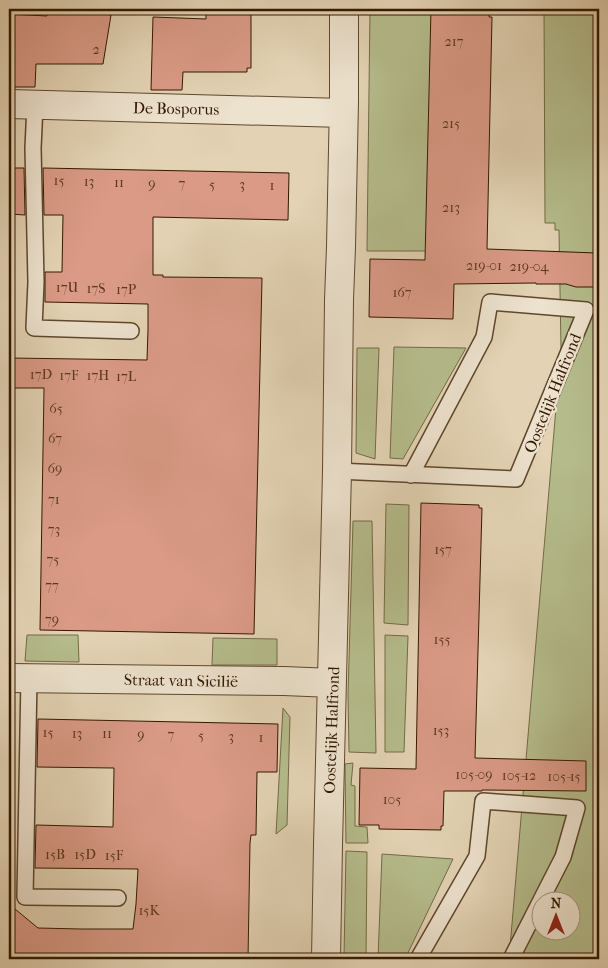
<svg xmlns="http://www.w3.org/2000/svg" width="608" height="968" font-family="'IM FELL French Canon',serif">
<rect width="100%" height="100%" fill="#e3d3b4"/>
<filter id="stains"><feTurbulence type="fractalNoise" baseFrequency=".004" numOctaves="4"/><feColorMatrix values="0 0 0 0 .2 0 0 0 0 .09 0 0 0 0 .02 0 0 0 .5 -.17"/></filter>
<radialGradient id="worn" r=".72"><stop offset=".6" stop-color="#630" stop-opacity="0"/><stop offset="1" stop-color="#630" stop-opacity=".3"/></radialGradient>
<path fill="#b5bc8c" stroke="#746a46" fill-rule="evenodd" d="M370,9H433L432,251H367Z
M544,9H599V959H509L561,349L559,230H555V223H545ZM540,900H570V930H540Z
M394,347L466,348L403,459L390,458Z
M357,348H379L375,459L356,453Z
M386,504L409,505L408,625L384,623Z
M353,521H372L376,753L349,752L348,695Z
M27,635H78L79,662L25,661Z
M385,635L408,636L404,752H385Z
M213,638L277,639V665H212Z
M283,708L290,717L287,825L276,834Z
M353,763L351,785L355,786V826L367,827L368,843H346L345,764Z
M346,851L367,852L366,959L344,956Z
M382,854L453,859L405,959H378Z"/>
<path fill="#da9a86" stroke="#331800" d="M47,9H104V14L111,15L103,64H36L35,87H9V14L47,16Z
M206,9H251V68H247V72H183L182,90H151L153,17L206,19Z
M431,9H490L489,17H492L487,249L597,253L596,287H576L566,284H536V283L454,284L453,319L369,317L370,259L425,260Z
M9,168H24L25,215L9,214Z
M43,168L289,173L288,220L153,217V275H163V277L262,278L254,634L40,630L44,389V388H9V358L147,360L148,330V304L45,302V272H62L63,215H44Z
M421,503L479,505V508H482L475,758L586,761V791L482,790V791H444L443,826H441V830L379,829V825H359L360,768L416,769Z
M38,719L278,724L277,772H257L256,835H251L250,843L248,959H119L80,958V959H9V904L38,928L81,929H133L136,904L138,869L35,868L36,825L113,827L114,768L37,767Z"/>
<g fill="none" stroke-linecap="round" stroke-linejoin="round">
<g stroke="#5f472d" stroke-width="18">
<path id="lane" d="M35,105L33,148L36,282L34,328L131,331
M337,471L516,479L586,310L490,302L484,337L411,475
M29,678L25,897L118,898
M418,959L477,856L483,801L577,808L563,857L541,900
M511,959L540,902"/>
</g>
<g stroke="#5f472d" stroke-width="30">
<path id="street" d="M9,104L343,113
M9,678L284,681L332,683
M326,959L328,845L337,471L339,300L341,247L344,101V9"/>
</g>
<use href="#lane" stroke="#ede2ce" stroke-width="15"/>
<use href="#street" stroke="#ede2ce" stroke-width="28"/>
</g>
<g text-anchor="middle" stroke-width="5" stroke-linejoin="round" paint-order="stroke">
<g font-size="14" fill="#5d3822">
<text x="454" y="46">217</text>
<text x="96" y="54">2</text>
<text x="451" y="128">215</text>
<text x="59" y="185">15</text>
<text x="89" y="186">13</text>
<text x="119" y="187">11</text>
<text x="152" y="188">9</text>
<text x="182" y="188">7</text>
<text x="212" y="189">5</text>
<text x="242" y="189">3</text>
<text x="272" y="190">1</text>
<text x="451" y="212">213</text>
<text x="484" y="270">219-01</text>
<text x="529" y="271">219-04</text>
<text x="67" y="292">17U</text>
<text x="96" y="293">17S</text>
<text x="126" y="294">17P</text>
<text x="402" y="297">167</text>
<text x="41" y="379">17D</text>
<text x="69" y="380">17F</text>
<text x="98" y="380">17H</text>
<text x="126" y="381">17L</text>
<text x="56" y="413">65</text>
<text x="55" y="443">67</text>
<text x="55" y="473">69</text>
<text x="54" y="504">71</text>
<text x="54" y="534">73</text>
<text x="443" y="554">157</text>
<text x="53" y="564">75</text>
<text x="52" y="590">77</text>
<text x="52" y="624">79</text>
<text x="442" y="644">155</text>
<text x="441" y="735">153</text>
<text x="48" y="737">15</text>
<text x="77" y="738">13</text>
<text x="107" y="738">11</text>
<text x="141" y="739">9</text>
<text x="171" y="739">7</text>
<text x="201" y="740">5</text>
<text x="231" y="741">3</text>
<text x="261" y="742">1</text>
<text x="474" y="779">105-09</text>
<text x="519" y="780">105-12</text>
<text x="564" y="781">105-15</text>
<text x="392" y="804">105</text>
<text x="55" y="859">15B</text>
<text x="85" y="859">15D</text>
<text x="114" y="860">15F</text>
<text x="149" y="915">15K</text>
</g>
<g font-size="16" fill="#331800" stroke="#ede2ce">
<text transform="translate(176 108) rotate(1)" y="6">De Bosporus</text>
<text transform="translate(552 393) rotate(-68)" y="6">Oostelijk Halfrond</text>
<text transform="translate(181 680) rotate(1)" y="6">Straat van Sicilië</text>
<text transform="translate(331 730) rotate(-88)" y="6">Oostelijk Halfrond</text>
</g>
</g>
<rect width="608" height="968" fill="none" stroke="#e3d3b4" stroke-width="30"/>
<rect x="10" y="10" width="588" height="948" fill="none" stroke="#331800" stroke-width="2.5"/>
<rect x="15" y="15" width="578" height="938" fill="none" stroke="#331800"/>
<g transform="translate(556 916)"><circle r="24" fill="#ede2ce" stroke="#a3917c"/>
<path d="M0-4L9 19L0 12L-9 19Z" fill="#8f2418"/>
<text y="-8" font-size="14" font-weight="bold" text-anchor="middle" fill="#331800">N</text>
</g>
<rect width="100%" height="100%" filter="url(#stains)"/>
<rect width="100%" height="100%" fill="url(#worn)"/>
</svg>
